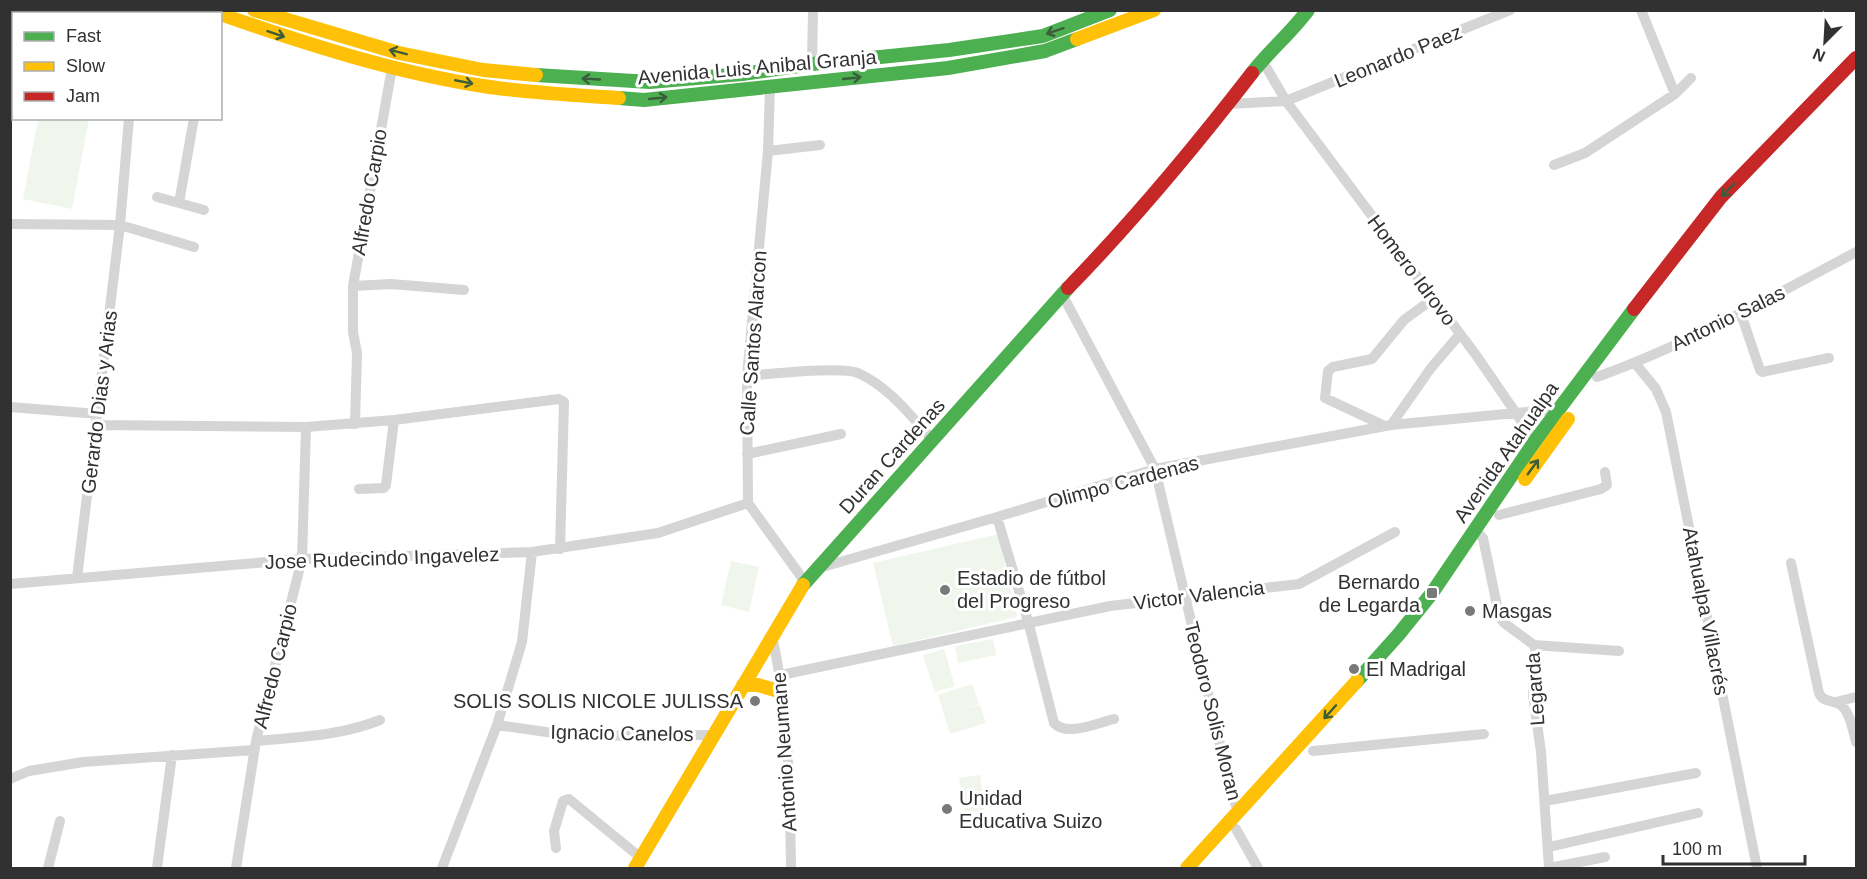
<svg xmlns="http://www.w3.org/2000/svg" width="1867" height="879" font-family="Arial,sans-serif">
<rect width="100%" height="100%" fill="#fff"/>
<path fill="#f1f6ed" d="M38,119H89L72,209L23,199Z
M998,534L1017,617L893,646L873,563Z
M731,561L759,567L749,612L721,605Z
M993,639L996,655L958,663L955,646Z
M944,649L955,686L935,692L923,655Z
M972,684L979,704L960,710L980,705L986,723L950,734L938,695Z
M980,775L985,810L965,813L959,778Z"/>
<g fill="none" stroke-linecap="round" stroke-linejoin="round">
<path stroke="#d5d5d5" stroke-width="10" d="M137,14V10
M212,14L213,11
M1262,60L1286,101L1476,355L1535,441
M812,64L813,10
M770,87L768,151L747,376L748,503L805,582
M1675,94L1691,78
M1227,104L1286,101L1510,10
M194,118L179,203L204,210
M768,151L820,145
M1554,165L1585,153L1675,94L1641,10
M157,197L179,203
M10,224L120,225L194,247
M353,286L391,284L464,290
M1062,294L1155,469L1233,799L1239,812
M1741,314L1760,370L1762,372L1829,358
M1635,363L1656,389L1666,412L1757,868
M747,376C769,374 840,366 858,373C889,387 910,415 933,440
M1597,377C1688,344 1772,297 1856,252
M10,407L98,414
M355,424L357,353L353,332V286L392,68
M96,425L306,427L394,420L559,399L564,402L560,549
M1391,425L1558,409
M1385,426L1325,398L1328,371L1333,367L1372,359L1404,320L1434,298
M747,454L841,434
M359,489L384,488L386,485L394,420
M1499,515L1601,489L1607,485L1605,472
M997,517L1028,621L1054,723C1067,737 1097,723 1114,719
M1475,530L1483,538L1499,615L1504,623L1534,645L1536,653L1533,695L1541,752L1549,868
M1791,563L1819,693C1824,704 1834,699 1842,706C1851,714 1853,732 1856,742
M819,568L997,517L1155,469L1391,425L1431,368L1460,334
M77,578L120,225L129,118
M10,584L302,559L532,552L658,533L748,503
M772,636C789,712 790,791 791,868
M1534,645L1619,651
M781,675L1110,606L1299,584L1395,532
M1836,702L1856,697
M497,725L574,736L712,735
M256,741C298,737 340,736 380,720
M1313,751L1484,734
M10,779L29,771L83,762L254,750
M1545,801L1696,773
M1236,829L1258,868
M1549,847L1698,813
M556,848L554,831L563,801L569,799L641,858
M48,868L60,821
M157,868L172,755
M236,868L256,741L302,559L306,427
M442,868L497,725L522,642L532,552
M1549,868L1605,857"/>
<path stroke="#4caf50" stroke-width="14" d="M1252,73C1269,51 1291,33 1308,10
M536,75L650,82L742,74L812,64L949,50L1043,36L1110,10
M619,98L644,100L948,68L1045,51L1077,39
M803,585L1068,288
M1357,681L1399,634L1432,593L1535,441L1634,309"/>
<path stroke="#ffc107" stroke-width="14" d="M254,10L399,53L483,70L536,75
M83,14L92,10
M220,14C306,44 393,72 483,86C528,93 574,95 619,98
M1077,39L1154,10
M1525,479L1568,419
M743,685H758L782,692
M635,868L803,585
M1187,868L1357,681"/>
<path stroke="#c62828" stroke-width="14" d="M10,28L14,27
M1068,288C1133,221 1194,148 1252,73
M1634,309L1721,197L1856,58"/>
<g stroke="#bdbdbd" stroke-width="5">
<path id="rail" d="M10,14L30,10"/>
</g>
<use href="#rail" stroke="#fff" stroke-width="3" stroke-dasharray="9" stroke-linecap="butt"/>
</g>
<defs><path id="oneway-shaft" d="M-6 0H5M1.5-3L5.5 0L1.5 3" fill="none" stroke-width="1.6" stroke-linecap="round" stroke-linejoin="round" transform="scale(1.5)"/></defs>
<g stroke="#3a5d3c">
<use href="#oneway-shaft" transform="translate(1055 31) rotate(161)"/>
<use href="#oneway-shaft" transform="translate(276 34) rotate(19)"/>
<use href="#oneway-shaft" transform="translate(398 52) rotate(-166)"/>
<use href="#oneway-shaft" transform="translate(852 78) rotate(-6)"/>
<use href="#oneway-shaft" transform="translate(591 79) rotate(-177)"/>
<use href="#oneway-shaft" transform="translate(464 82) rotate(11)"/>
<use href="#oneway-shaft" transform="translate(658 98) rotate(-6)"/>
<use href="#oneway-shaft" transform="translate(1728 190) rotate(134)"/>
<use href="#oneway-shaft" transform="translate(1533 467) rotate(-54)"/>
<use href="#oneway-shaft" transform="translate(1330 712) rotate(132)"/>
</g>
<g fill="#797979" stroke="#fff" stroke-width="2">
<circle cx="945" cy="590" r="6"/>
<rect x="1426" y="587" width="12" height="12" rx="3"/>
<circle cx="1470" cy="611" r="6"/>
<circle cx="1354" cy="669" r="6"/>
<circle cx="755" cy="701" r="6"/>
<circle cx="947" cy="809" r="6"/>
</g>
<g text-anchor="middle" stroke-width="6" stroke-linejoin="round" paint-order="stroke">
<g font-size="20" fill="#313131" stroke="#fff">
<text transform="translate(1398 56) rotate(-22)" y="7">Leonardo Paez</text>
<text transform="translate(757 67) rotate(-5)" y="7">Avenida Luis Anibal Granja</text>
<text transform="translate(369 192) rotate(-80)" y="7">Alfredo Carpio</text>
<text transform="translate(1412 270) rotate(53)" y="7">Homero Idrovo</text>
<text transform="translate(1728 318) rotate(-26)" y="7">Antonio Salas</text>
<text transform="translate(753 343) rotate(-86)" y="7">Calle Santos Alarcon</text>
<text transform="translate(99 402) rotate(-83)" y="7">Gerardo Dias y Arias</text>
<text transform="translate(1506 452) rotate(-55)" y="7">Avenida Atahualpa</text>
<text transform="translate(892 456) rotate(-48)" y="7">Duran Cardenas</text>
<text transform="translate(1123 482) rotate(-15)" y="7">Olimpo Cardenas</text>
<text transform="translate(382 558) rotate(-2)" y="7">Jose Rudecindo Ingavelez</text>
<text transform="translate(1199 595) rotate(-7)" y="7">Victor Valencia</text>
<text transform="translate(1706 611) rotate(79)" y="7">Atahualpa Villacrés</text>
<text transform="translate(275 666) rotate(-76)" y="7">Alfredo Carpio</text>
<text transform="translate(1535 689) rotate(-94)" y="7">Legarda</text>
<text transform="translate(1213 711) rotate(76)" y="7">Teodoro Solis Moran</text>
<text transform="translate(622 733) rotate(1)" y="7">Ignacio Canelos</text>
<text transform="translate(784 752) rotate(-94)" y="7">Antonio Neumane</text>
</g>
<g font-size="20" fill="#313131" stroke="#fff" text-anchor="start">
<text x="957" y="585">Estadio de fútbol<tspan x="957" dy="23">del Progreso</tspan></text>
<text x="1420" y="589" text-anchor="end">Bernardo<tspan x="1420" dy="23">de Legarda</tspan></text>
<text x="1482" y="618">Masgas</text>
<text x="1366" y="676">El Madrigal</text>
<text x="743" y="708" text-anchor="end">SOLIS SOLIS NICOLE JULISSA</text>
<text x="959" y="805">Unidad<tspan x="959" dy="23">Educativa Suizo</tspan></text>
</g>
</g>
<rect width="1867" height="879" fill="none" stroke="#313131" stroke-width="24"/>
<rect x="12" y="12" width="210" height="108" fill="#ffffff" stroke="#adadad" stroke-width="1.5"/>
<rect x="24" y="32" width="30" height="9" fill="#4caf50" stroke="#adadad" stroke-width="1.5"/>
<text x="66" y="42" font-size="18" fill="#313131">Fast</text>
<rect x="24" y="62" width="30" height="9" fill="#ffc107" stroke="#adadad" stroke-width="1.5"/>
<text x="66" y="72" font-size="18" fill="#313131">Slow</text>
<rect x="24" y="92" width="30" height="9" fill="#c62828" stroke="#adadad" stroke-width="1.5"/>
<text x="66" y="102" font-size="18" fill="#313131">Jam</text>
<g transform="translate(1825 42) rotate(204)" stroke="#ffffff" stroke-width="4.5" paint-order="stroke">
<path d="M0-4.5L10 22L0 15L-10 22Z" fill="#313131"/>
<text y="-9" font-size="16" font-weight="bold" text-anchor="middle" fill="#313131">N</text>
</g>
<path d="M1663 855v9h142v-9" fill="none" stroke="#313131" stroke-width="3"/>
<text x="1672" y="855" font-size="18" fill="#313131" stroke="#ffffff" stroke-width="4.5" paint-order="stroke">100 m</text>
</svg>
